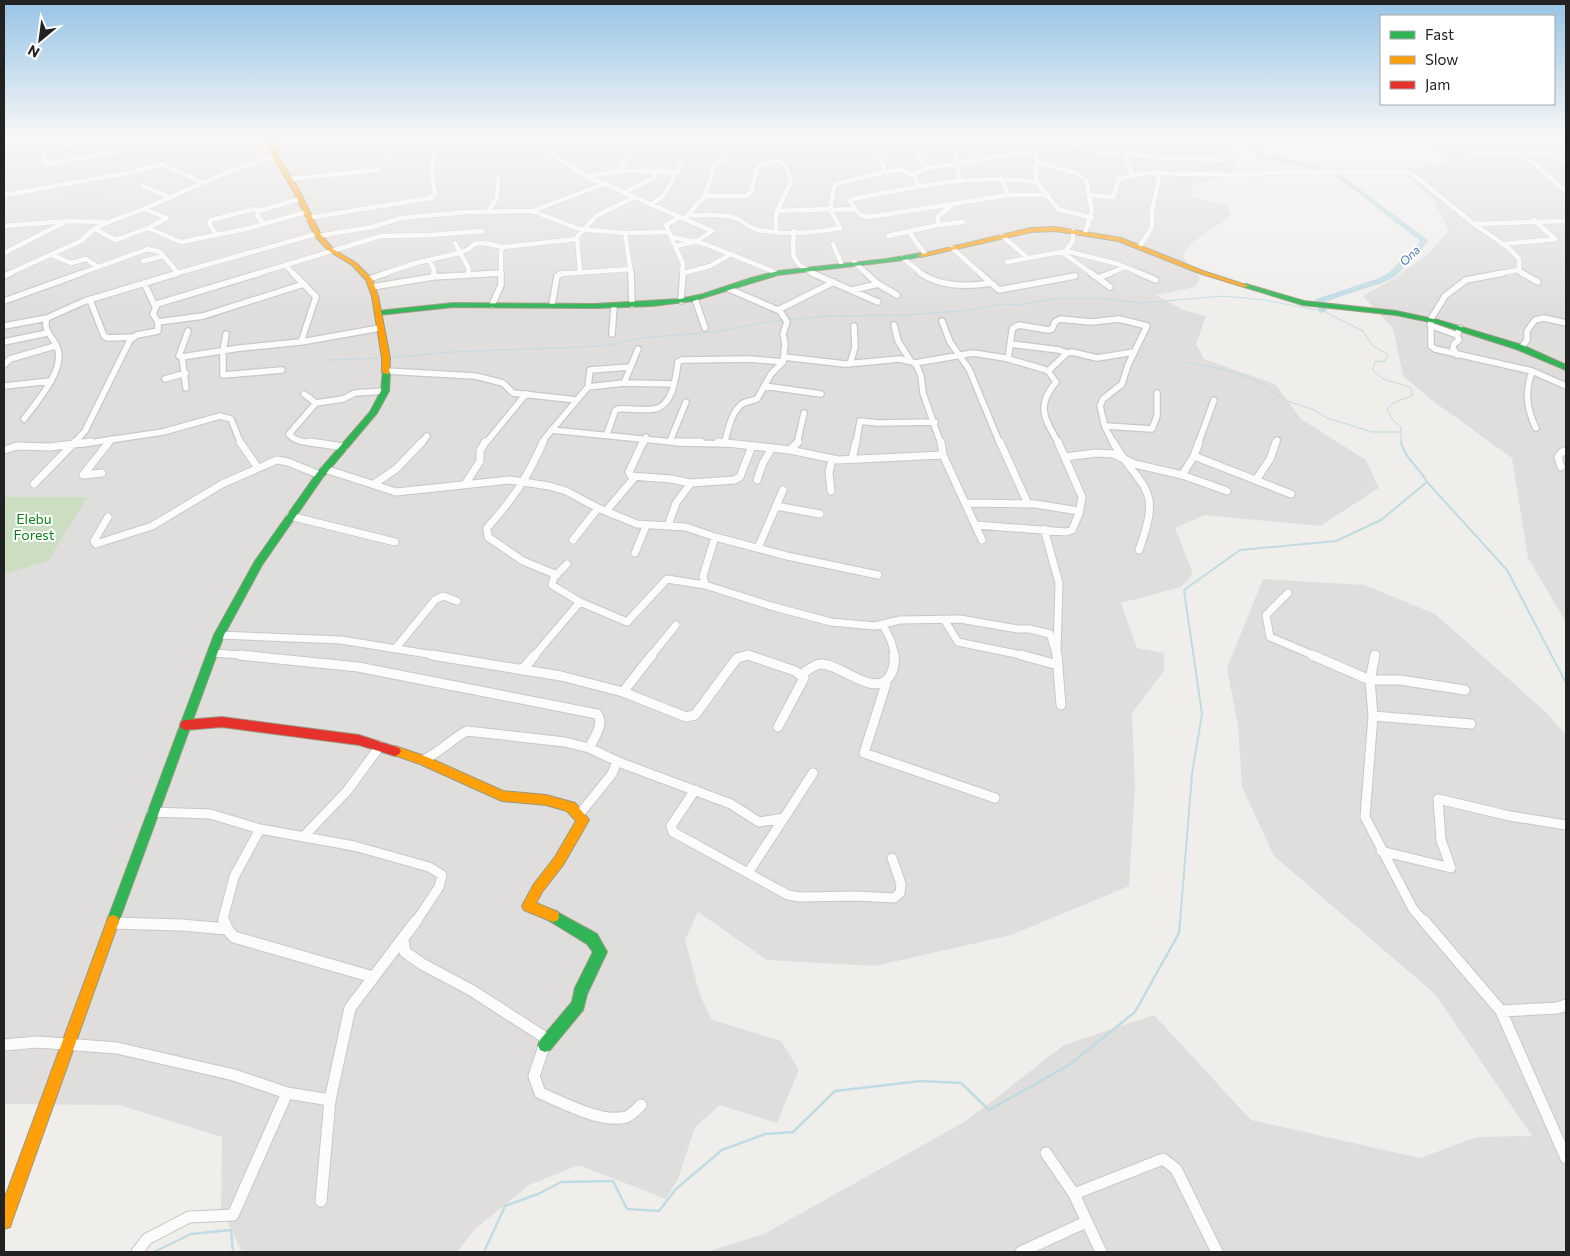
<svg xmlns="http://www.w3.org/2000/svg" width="1570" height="1256" font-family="Commissioner,sans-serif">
<rect width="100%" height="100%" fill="#f0eeeb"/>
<path fill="#dfdedc" d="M4,138H1195L1227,144L1235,162L1231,176L1193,185L1190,196L1226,205L1232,215L1193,242L1182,256L1200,278L1195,287L1156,295L1183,310L1206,316L1196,344L1204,359L1275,384L1301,419L1366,460L1379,488L1320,526L1204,515L1175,528L1193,574L1181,587L1121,603L1137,648L1164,653V671L1132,713L1135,786L1129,886L1011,935L875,966L767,960L698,912L685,940L700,995L712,1020L781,1041L799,1070L777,1123L720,1105L695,1127L678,1179L666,1199L579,1165L529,1185L475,1229L457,1252H242L221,1209L222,1137L119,1105L4,1104Z
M1418,138H1566V622L1528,558L1512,458L1433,401L1403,376L1393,328L1363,296L1395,278L1429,253L1449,231L1432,198L1397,168L1453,163Z
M1263,579L1364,585L1435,614L1547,713L1566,735V1252H706L764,1234L966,1121L1064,1045L1154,1015L1251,1120L1420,1158L1477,1137L1532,1136L1435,994L1274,856L1242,787L1238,725L1227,668Z"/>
<path fill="#cbdec1" d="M4,497H87L48,561L4,574Z"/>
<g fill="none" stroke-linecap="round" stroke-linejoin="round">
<path stroke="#bfdbe3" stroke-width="1" d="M176,138L213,155L272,152
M547,150L591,151L590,148L641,147L671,154L696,156L822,155L879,149H907L942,138
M277,153L355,163H391L418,157L543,150
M46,204L97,194L141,181L137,177L140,176L216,156
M387,358L452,352L604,346L641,338L714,332L767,322L827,316L907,315L972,310L1001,304L1018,305L1060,298H1100L1141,303L1224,296L1264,300L1323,311L1363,331L1372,345L1388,355L1385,361L1375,362L1373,370C1384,383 1395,381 1411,388L1413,395L1393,403L1387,409L1393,420L1401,427V444
M327,360L383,358
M1186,362L1226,370L1256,380L1285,400L1314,410L1327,418L1372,432H1400"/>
<path stroke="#bfdbe3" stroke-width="2" d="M1401,442C1404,458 1420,468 1427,482L1507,570L1566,683
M1180,923L1192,774L1202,714L1184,590L1240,550L1336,541L1381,520L1427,482"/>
<path stroke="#bfdbe3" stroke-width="2.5" d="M154,1252L191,1234L231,1230L233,1252
M484,1252L505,1206L538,1194L561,1182L613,1181L627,1209L659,1211L676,1189L722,1150L765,1134L793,1132L835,1091L921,1081L961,1083L989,1110L1069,1065L1135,1012L1179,933L1180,921"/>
<path fill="#bfdbe3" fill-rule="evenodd" d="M1240,138H1246L1267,156L1305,163L1341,175L1428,240L1419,254L1410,260L1396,276L1385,282L1324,302L1327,311L1320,313L1315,301L1316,299L1379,278L1390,272L1404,256L1413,250L1420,241L1337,177L1304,167L1263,159L1243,143Z"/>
<g stroke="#c9c8c7" stroke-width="5.5">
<path id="street-far4" d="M37,138L46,164L117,152
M528,138L584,175L712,231
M758,138L759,147
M798,138L801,144
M1499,138L1536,165L1566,192
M1031,139L1038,163L1035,167L1037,182L1058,209L1092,218
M1503,141L1550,145
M643,142L645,138
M1033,142L1150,157L1225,160
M1129,142L1125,159L1133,176
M468,143L471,138
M914,150L926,169
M40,152L64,148L94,138
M1470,152L1552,155L1556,156L1566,165
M355,153L371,138
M385,153L403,138
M1038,163L1077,173L1086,180L1092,211L1085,233
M620,171L629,152
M885,172L901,170L913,175
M588,176L621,171L678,172
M1001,178L1009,195
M289,179L378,170
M962,181L958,176L957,164L959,163L994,158V156L1035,153
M1037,182C976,173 913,187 853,199L850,202L860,215L869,217L1009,195H1049
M143,186L169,197
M919,187L913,175L927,168L957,164L955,150
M626,192L653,178L656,171
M4,195L133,172L162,164L201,182
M1088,195L1113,197L1119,179L1139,174L1154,173L1232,175L1293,172H1410L1474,224L1510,249L1519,259V270
M704,196H746L751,192L758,166L779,160L786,167L791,181L776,214V230
M651,205L664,195L681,164
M830,210L854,209
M259,211L299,199
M532,211L579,229L625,233L669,232
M777,211L830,209
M488,212L497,198L498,178
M688,215C704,216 723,213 738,219C744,222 748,227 755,229C782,236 813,233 840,228L830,209L835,184L884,172V166L880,160
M308,218L431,198L435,193C430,173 432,158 439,138
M678,218L666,225L683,264L682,274
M685,218L704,197L715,165L727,158L719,150L716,138
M1474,224L1566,221
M938,225V217L954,203
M4,226L68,221L106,222
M148,228L181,242L246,229L306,212
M95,229L116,240L148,228L167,218L144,209
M794,231C792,255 790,263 815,274
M909,232L925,254
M625,233L631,274
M216,234L209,223L211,220L254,209L258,210L257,216L264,224
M318,236L372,227L401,218L467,212L532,211L607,183
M888,236L938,225L963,222
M1002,236L1028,258
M672,237L705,244L777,273
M455,243L469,269L468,274
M833,244L841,263
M1502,244L1555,239L1534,220
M676,246L697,241L712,231
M1140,246L1152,227V211L1159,178L1156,173
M952,248L981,274
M1066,251L1118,264L1142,274
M1062,252L1092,274
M4,253L65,222
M52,255L71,263L86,259L98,267
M903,258L922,274
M429,260L434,269L433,274
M143,261L163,256
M854,262L867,274
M1007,262L1066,251L1073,240V231
M285,265L294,274
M580,272L577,237L596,216L635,197
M684,273L710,266L731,254
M8,274L81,241L94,229L106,223L144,209L225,173L275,156
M79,274L148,249L160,252L178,273
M174,274L316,234
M256,274L381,236L432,235L482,231
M383,274L416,263L459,253L469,249L474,244L483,243L503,247L577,239
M483,274L501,273
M501,274V251L503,247
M559,274L631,269
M1108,274L1125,267
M1496,274L1517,270L1524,274"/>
</g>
<g stroke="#c9c8c7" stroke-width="8">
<path id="street-far3" d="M293,273L316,297L301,342
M631,273L632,305
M812,273L878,302
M866,273L878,284L897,295
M920,273C941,287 967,287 991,283
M980,273L999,290L1075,276
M1091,273L1110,287
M1139,273L1156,280
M1503,273L1466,280L1445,296L1431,319V346L1435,349L1532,371L1566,386
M1522,273L1538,282
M468,275V273
M4,276L11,273
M433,277L434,273
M1098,278L1111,273
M369,279L387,273
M144,283L155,306
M372,287L433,277L501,273
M853,290L878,284
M695,299L705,328
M90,300L104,336L108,338L133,337
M4,301L82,273
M681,301L683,273
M492,305L501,285V273
M552,305L557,276L563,273
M778,310L834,282
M942,321L950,342L969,369L1000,444
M158,322L203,316L304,284
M894,325L898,341L910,360
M1430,325L1457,335
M4,326L47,318L85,301L178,273
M188,331L179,356L182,357L240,348L301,342L380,328
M226,334L223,351V375L282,370
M612,334L614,306
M4,342L47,333
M1011,344L1059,350L1067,353
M1521,348L1527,340V331L1535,320L1544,318L1566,323
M1457,355L1453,348L1454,344L1459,340L1457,335L1460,328
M182,357L186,388
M784,357L845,364L900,359L912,362L916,364L921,376L923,393L941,444
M1008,359L1012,331L1013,328L1019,325L1048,330L1052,329L1055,322L1060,319L1091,322L1119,319L1147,326L1128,365L1122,384L1103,399L1100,406L1105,427L1114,444
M915,363L973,353L1005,358L1043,369L1048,371L1056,382C1035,407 1045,419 1059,444
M850,364L855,347L854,326
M4,365L10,359L55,346
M386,371L475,376L503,383L513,393L577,400
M1048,371L1067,353L1072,352L1097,358L1134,352
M1532,371C1525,392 1526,408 1536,428
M165,379L186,373
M624,383L638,349
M4,386L51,381
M764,386L821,394
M588,387L624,383L674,384
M304,394L316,403L343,399L355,393L385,391
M316,403L289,434C296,443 308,442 319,444
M24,419C36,403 64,371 58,350C55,337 42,333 47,318
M1106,426L1152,429L1157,416V393
M551,430L682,443L730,444
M607,434L615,411L618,409C630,408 642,411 654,409C673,406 676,377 678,362L682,360L750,359L783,362
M670,441L686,402
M73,444L85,431L130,340L137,335L158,331V322L153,314L157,304L260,273
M82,444L163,432L220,416L231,419L241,444
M108,444L112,439
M421,444L427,436
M485,444L526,394
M543,444L545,438L588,387L590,370L630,367
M643,444L646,437
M724,444C728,431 731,412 742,404C746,401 752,401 757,399L771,374L783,362L785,344L783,334L787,322L780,311L729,289
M797,444L804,413
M856,444L860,421L878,423L935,422
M1198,444L1214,400
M1276,444L1277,440"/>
</g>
<g stroke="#c9c8c7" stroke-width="9">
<path id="street-far2" d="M240,442L258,468
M310,442L344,447
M543,442C528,477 512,500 487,528L488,537L523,561L557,575
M643,442L629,472L631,476L671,479L691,483
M676,442H701
M718,442L790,450L838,460L943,455
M941,442L943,455L982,540
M1000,442L1028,504
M1113,442C1143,493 1163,485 1139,550
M4,450L17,446L49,447L91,442
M790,450L798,442
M1194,456L1291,494
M1065,457L1096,453L1113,454L1135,464L1182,475L1227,491
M852,459L856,442
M1561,467L1558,457L1562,452L1566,451
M325,469L396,492L510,480L549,486L566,491L598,508L637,524L686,527L715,537L787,556L878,575
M102,473L83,475L109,442
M1182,475L1194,456L1199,442
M757,480L763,463L772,448
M1256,480L1270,459L1276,442
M466,483L480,461V451L485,442
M34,484L75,442
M374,484L396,469L422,442
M831,491L829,472L832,460
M966,503L1035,504L1079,511
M776,506L820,514
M606,511L635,477
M290,516L395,542
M108,517L94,541L96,544L152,526L222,484L277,460L288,462L320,475
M976,525L1066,532L1072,530L1079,514L1082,497L1058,442
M668,526L676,503L691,483L734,480L740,477L752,446
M1044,529L1059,583L1057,651
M573,540L598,508
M758,548L783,490
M635,553L646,526
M705,585L703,576L715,537
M1288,593L1266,615L1270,637L1315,656
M580,602L627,622L667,579L705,585L771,606L831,622L875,626L900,620L960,619L1018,629H1030L1050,634L1057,656
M945,621L958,642L1026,656
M883,625L891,641L895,656
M219,635L341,640L440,656
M395,649L435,600L443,596L457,601
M212,653L258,656
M534,656L580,602L552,585L554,577L567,564
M651,656L676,625
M744,656H752"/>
</g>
<g stroke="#c9c8c7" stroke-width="11">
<path id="street-far1" d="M240,655L358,667L597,714C605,724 594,738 589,748
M432,655L561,676L623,692L686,717L695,715L737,658L748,655L795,671L804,678L778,727
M1021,655L1058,665
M1057,655L1061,705
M1312,655L1370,680H1400L1465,690
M1375,655L1370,680L1373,716L1365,817L1413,909L1425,923
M522,670L535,655
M801,675C807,671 814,664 821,664C842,664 877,701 891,674C894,668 895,662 894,655
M886,684L864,753L995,798
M623,692L652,655
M1373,716L1471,724
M423,760C440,753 451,739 467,731L565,742L589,748L621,763L731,804L759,822L784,818L813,773
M695,790L671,826L673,832L788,895L800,897L856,896L894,898L900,893L901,884L892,858
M152,812L210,814L260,829L354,846L429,867L442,875L439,887L415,923
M578,816L612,774L617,761
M304,836L347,791L380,746
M1381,851L1451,868L1441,840L1438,799L1510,816L1566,825
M748,873L784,818
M224,923L223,919L234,877L260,829"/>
</g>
<g stroke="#c9c8c7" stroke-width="13">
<path id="street" d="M224,921L227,929L234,937L373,977
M1424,921L1501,1011L1566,1158
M113,923L181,925L227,929
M403,941L405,952L422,964L471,990L544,1037L545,1043L534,1076L540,1093C562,1102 602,1124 626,1117C632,1115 637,1109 641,1105
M1501,1011L1557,1008L1566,1005
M4,1045L38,1042L117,1048L234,1075L287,1093L330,1100
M1046,1153L1074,1194L1101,1252
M1074,1194L1163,1159L1176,1169L1217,1252
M321,1201L330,1100L350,1008L416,921
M137,1252L147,1239L189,1217L233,1215L287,1093
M1021,1252L1086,1222"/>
</g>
<g stroke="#999a82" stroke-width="2">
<path id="fast" d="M921,253L924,255L923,256L904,260L778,275L693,301L652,306L595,308L453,307L378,315L375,313L378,311L453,303L595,304L680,299L703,294L751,278L778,271L886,259Z
M1246,284L1304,301L1396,311L1438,320L1522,345L1566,365V370L1516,349L1435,323L1396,315L1303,305L1244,287V285Z
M383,370H386L390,372L389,391L377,413L323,477L262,565L224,635L119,921L118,925L113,927L108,925L107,921L214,635L255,561L317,473L370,412L381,391Z
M553,910L597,934L607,952L587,994L583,1010L550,1050L545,1052L540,1050L538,1045L540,1040L572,1002L575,988L593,952L587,944L548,920L547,916L548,912Z"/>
</g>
<g stroke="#999a82" stroke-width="2">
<path id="slow" d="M271,138H277L278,156L299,190L321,235L333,249L356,263L372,279L378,296L390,358L389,374H386L382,372V358L372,296L366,280L352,265L329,251L315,236L293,190L272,156Z
M1055,227L1121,238L1203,271L1249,286L1244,287L1199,273L1118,241L1055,231L1031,232L921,257L918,255L1031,228Z
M395,746L427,757L503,791L546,795L575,803L589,820L563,865L542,892L536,903L558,912L559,916L558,920L553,922L524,910L522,906L534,884L555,857L576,821L567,811L546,805L502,801L420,764L391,754L389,751L391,748Z
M113,915L118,917L119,921L12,1221L10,1227L4,1229V1200L107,921L108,917Z"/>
</g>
<g stroke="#999a82" stroke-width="2">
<path id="jam" d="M222,717L359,735L399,748L401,751L399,754L395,756L359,745L222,727L185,730L181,728L180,725L181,722L185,720Z"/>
</g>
<use href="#street-far4" stroke="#fdfcfc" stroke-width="4.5"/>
<use href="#street-far3" stroke="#fdfcfc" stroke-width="5.5"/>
<use href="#street-far2" stroke="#fdfcfc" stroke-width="7"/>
<use href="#street-far1" stroke="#fdfcfc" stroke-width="9"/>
<use href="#street" stroke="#fdfcfc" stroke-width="11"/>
<use href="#fast" fill="#30b455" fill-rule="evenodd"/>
<use href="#slow" fill="#ff9f0a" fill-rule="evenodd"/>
<use href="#jam" fill="#e5322d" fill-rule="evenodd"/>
</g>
<linearGradient id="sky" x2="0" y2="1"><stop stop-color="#97c4e6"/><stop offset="0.44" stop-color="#f8f7f6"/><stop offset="1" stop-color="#f8f7f6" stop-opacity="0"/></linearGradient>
<rect width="1570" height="314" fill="url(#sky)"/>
<g text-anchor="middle" stroke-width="4" stroke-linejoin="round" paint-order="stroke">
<g font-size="12" font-style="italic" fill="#4a7aab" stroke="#fff">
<text transform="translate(1410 256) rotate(-44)" y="4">Ona</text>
</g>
<g font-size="14" fill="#0c8416" stroke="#fff">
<text x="34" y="524">Elebu<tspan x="34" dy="16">Forest</tspan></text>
</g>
</g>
<rect width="1570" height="1256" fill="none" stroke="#222222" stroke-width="10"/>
<rect x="1380" y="15" width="175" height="90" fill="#ffffff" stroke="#a7a7a7"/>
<rect x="1390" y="31" width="25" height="8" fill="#30b455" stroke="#a7a7a7"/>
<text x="1425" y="40" font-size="15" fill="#222222">Fast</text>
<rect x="1390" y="56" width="25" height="8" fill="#ff9f0a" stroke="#a7a7a7"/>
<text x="1425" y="65" font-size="15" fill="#222222">Slow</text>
<rect x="1390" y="81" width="25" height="8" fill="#e5322d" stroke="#a7a7a7"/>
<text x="1425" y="90" font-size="15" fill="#222222">Jam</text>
<g transform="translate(40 40) rotate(209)" stroke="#ffffff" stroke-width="4" paint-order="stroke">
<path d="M0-4L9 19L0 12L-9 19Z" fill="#222222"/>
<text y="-8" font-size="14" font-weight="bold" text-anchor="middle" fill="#222222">N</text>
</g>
</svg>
